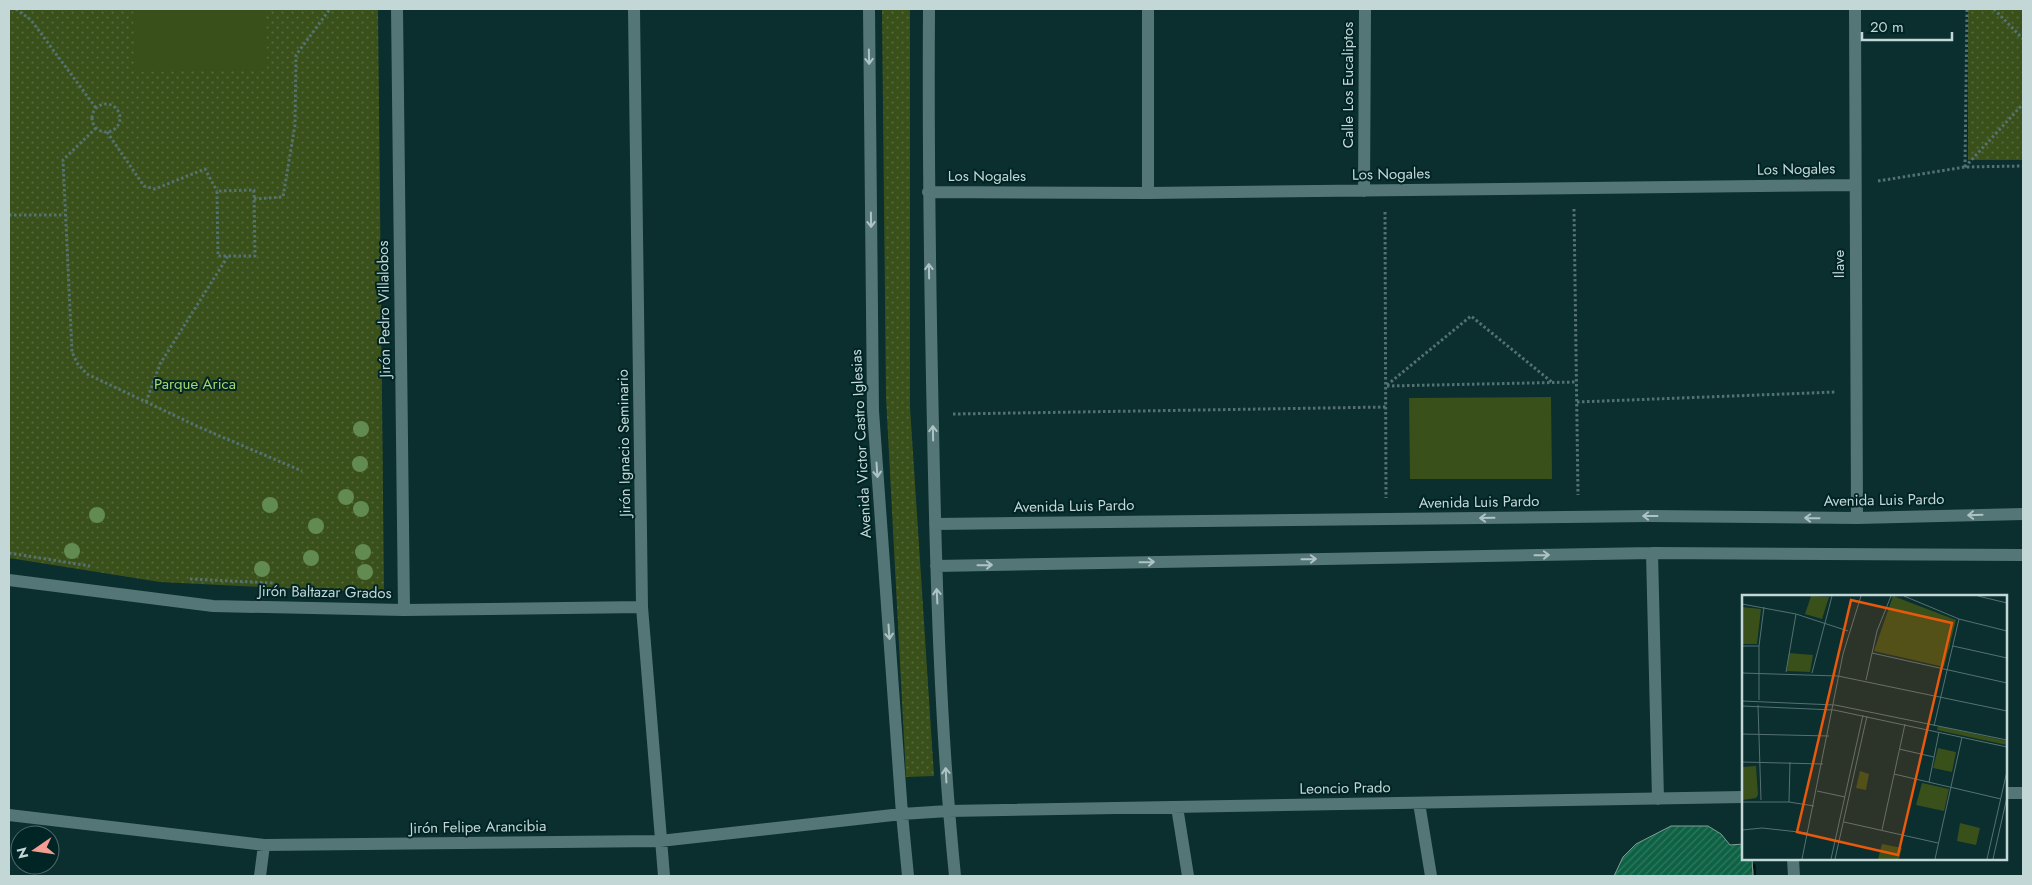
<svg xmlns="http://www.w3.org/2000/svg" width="2032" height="885" font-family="Jost,sans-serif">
<defs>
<pattern id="green-dots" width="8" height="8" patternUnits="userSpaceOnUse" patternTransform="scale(1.25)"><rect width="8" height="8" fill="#3a501a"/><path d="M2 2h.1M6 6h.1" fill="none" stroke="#55683b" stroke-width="1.8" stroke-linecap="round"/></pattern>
<pattern id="building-hatch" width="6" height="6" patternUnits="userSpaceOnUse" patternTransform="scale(1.25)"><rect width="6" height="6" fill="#106245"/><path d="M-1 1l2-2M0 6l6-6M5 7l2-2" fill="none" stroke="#31785f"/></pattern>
<filter id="shadow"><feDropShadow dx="3" dy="5.5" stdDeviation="0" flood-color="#0009"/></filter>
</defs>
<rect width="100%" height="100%" fill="#0b2e2f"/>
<path fill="url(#green-dots)" d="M9,9H378L384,593L160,582L9,558Z
M882,9H910V407L934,776L906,777L886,397Z
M1968,9H2023V160H1968Z"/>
<path fill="#3a501a" d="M133,9H266L267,69L135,72Z
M1551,397L1552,479H1410L1409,398Z"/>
<path fill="url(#building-hatch)" stroke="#829f90" filter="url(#shadow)" d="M1671,826H1708L1721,834L1730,845L1743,844V859H1752L1753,876H1614L1623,857L1636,844Z"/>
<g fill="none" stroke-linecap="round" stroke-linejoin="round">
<path stroke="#557272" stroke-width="3" stroke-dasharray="2.5 2.5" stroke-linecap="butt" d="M16,9L31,20L96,108
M1994,9L2023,39
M92 118a14 14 0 1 1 28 0a14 14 0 1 1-28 0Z
M96,128L63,160L72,352L77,363L87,374L201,428L302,471
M107,132L144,186L155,189L205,169L217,191
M1965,167L1967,9
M1965,167L2023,104
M1878,181L1965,167L2023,166
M254,190L255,256H218L217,191Z
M254,199L283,197L295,125L296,55L330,9
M1574,209L1578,495
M1385,212L1386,498
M9,215H65
M1387,385L1471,316L1553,383
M1387,386L1577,382
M146,402L160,364L228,256
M1577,402L1836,392
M953,414L1386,407
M9,553L90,566
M190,579L274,583"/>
<path stroke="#547677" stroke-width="12" d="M397,9L404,610
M634,9L642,607L664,876
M869,9L873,411L902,814L908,876
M929,9C928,148 930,288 933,428C936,577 940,727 955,876
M1148,9V193
M1855,9L1857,518
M1364,191L1365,9
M928,192L1148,193L1855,185
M935,524L1650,516L1857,518L2023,514
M1652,553L1658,799
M936,566L1652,553L2023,555
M9,580L213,606L404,610L642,607
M2006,793H2023
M1419,803L1431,876
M1177,807L1188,876
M9,815L264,845L660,841L902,814L948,811L1743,797
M1793,859L1794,876
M260,876L264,845"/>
</g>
<g fill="#628b52">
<circle cx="361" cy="429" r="8"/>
<circle cx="360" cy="464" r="8"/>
<circle cx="346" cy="497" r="8"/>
<circle cx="270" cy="505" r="8"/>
<circle cx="361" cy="509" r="8"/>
<circle cx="97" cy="515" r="8"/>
<circle cx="316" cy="526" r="8"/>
<circle cx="72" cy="551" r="8"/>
<circle cx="363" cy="552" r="8"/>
<circle cx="311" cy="558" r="8"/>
<circle cx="262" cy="569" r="8"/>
<circle cx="365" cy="572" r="8"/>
</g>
<defs><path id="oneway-shaft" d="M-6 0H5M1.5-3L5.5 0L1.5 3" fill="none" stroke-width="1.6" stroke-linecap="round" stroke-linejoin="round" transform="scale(1.25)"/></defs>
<g stroke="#aec4c4">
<use href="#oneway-shaft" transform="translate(869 57) rotate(89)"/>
<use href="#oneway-shaft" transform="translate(871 220) rotate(89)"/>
<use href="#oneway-shaft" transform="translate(929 271) rotate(-91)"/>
<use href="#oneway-shaft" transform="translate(933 433) rotate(-91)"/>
<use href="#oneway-shaft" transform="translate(877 470) rotate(86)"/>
<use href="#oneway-shaft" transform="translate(1975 515) rotate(178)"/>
<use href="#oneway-shaft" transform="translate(1650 516) rotate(180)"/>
<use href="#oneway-shaft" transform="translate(1487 518) rotate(179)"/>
<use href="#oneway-shaft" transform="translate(1812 518) rotate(-179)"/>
<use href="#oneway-shaft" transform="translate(1542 555) rotate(-1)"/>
<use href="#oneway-shaft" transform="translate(1309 559) rotate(-1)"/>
<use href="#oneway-shaft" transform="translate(1147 562) rotate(-1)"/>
<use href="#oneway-shaft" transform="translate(985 565) rotate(-1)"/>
<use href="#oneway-shaft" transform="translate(937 596) rotate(-93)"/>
<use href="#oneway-shaft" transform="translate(889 632) rotate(86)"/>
<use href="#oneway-shaft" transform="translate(946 775) rotate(-93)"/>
</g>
<g text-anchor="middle" stroke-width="4" stroke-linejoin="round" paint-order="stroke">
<g font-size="15" fill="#c4d7d7" stroke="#012425">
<text transform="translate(1348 85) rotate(-90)" y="5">Calle Los Eucaliptos</text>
<text transform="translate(1796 169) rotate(-1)" y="5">Los Nogales</text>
<text transform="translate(1391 174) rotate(-1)" y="5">Los Nogales</text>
<text x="987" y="181">Los Nogales</text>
<text transform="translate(1839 264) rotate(-90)" y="5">Ilave</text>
<text transform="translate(384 309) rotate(-91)" y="5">Jirón Pedro Villalobos</text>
<text transform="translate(624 443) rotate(-91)" y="5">Jirón Ignacio Seminario</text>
<text transform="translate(861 444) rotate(-93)" y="5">Avenida Victor Castro Iglesias</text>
<text transform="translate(1884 500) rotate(-1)" y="5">Avenida Luis Pardo</text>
<text transform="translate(1479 502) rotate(-1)" y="5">Avenida Luis Pardo</text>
<text transform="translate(1074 506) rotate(-1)" y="5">Avenida Luis Pardo</text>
<text transform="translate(325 592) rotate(1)" y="5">Jirón Baltazar Grados</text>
<text transform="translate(1345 788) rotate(-1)" y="5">Leoncio Prado</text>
<text transform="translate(478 827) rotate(-1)" y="5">Jirón Felipe Arancibia</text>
</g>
<g font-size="15" fill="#aad76e" stroke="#012425">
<text x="195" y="389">Parque Arica</text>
</g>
</g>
<g transform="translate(1742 595)">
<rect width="265" height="265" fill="#0b2e2f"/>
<path d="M69,1L87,2L80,24L63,19ZM151,1L214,25L202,72L132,56ZM0,12L19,14L15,49H0ZM47,58L71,60L68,77L45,76ZM196,131L265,146V150L195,135ZM196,153L214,157L210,177L191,173ZM180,188L207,194L202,216L174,210ZM218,228L238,233L234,250L215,246ZM140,249L160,253L157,264H136Z" fill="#3a501a"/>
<path d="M194 50a7 7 0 1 1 14 0a7 7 0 1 1-14 0ZM53 67a7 7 0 1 1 14 0a7 7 0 1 1-14 0ZM14,171L16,200L14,203L0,205V172ZM118,176L127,179L124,195L114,193Z" fill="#3a501a"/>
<path fill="none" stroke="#557272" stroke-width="1" d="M162,1L217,24L265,36M236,1L265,8M0,9L54,19L106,36M0,51H17M211,51L265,63M130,58L265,88M44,77L54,19M0,78L96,81L265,116M70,78L90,1M124,85L135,36L149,1M17,105V51L22,12M0,106L93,110L265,145M16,110L19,205M0,111L92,115L265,152M192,131L217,24M0,139L87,141M157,154L192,162M0,167L81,169M152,179L259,204M187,187L197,137M75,196L103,202M0,207H47L72,211M47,207L48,167M102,227L196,248M0,235L20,233L66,238M140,235L163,129M60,264L101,59L119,1M89,264L121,120M93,264L125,121M193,264L220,142M245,264L265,176M251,264L265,202"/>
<path fill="#e8590c" fill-opacity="0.15" stroke="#e8590c" stroke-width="2.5" d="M109,5L210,28L156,260L55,237Z"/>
<rect width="265" height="265" fill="none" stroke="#c4d7d7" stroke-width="2.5"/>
</g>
<rect width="2032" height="885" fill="none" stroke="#c4d7d7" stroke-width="20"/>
<g transform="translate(35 850) rotate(257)"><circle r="24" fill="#012425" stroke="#4f6c6c"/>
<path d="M0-4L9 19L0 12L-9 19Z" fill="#f59c94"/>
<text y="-8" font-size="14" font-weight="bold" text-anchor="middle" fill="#c4d7d7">N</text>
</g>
<path d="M1862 32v8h90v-8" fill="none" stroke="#c4d7d7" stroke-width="2.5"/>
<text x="1870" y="32" font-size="15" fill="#c4d7d7" stroke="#012425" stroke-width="4" paint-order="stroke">20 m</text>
</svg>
